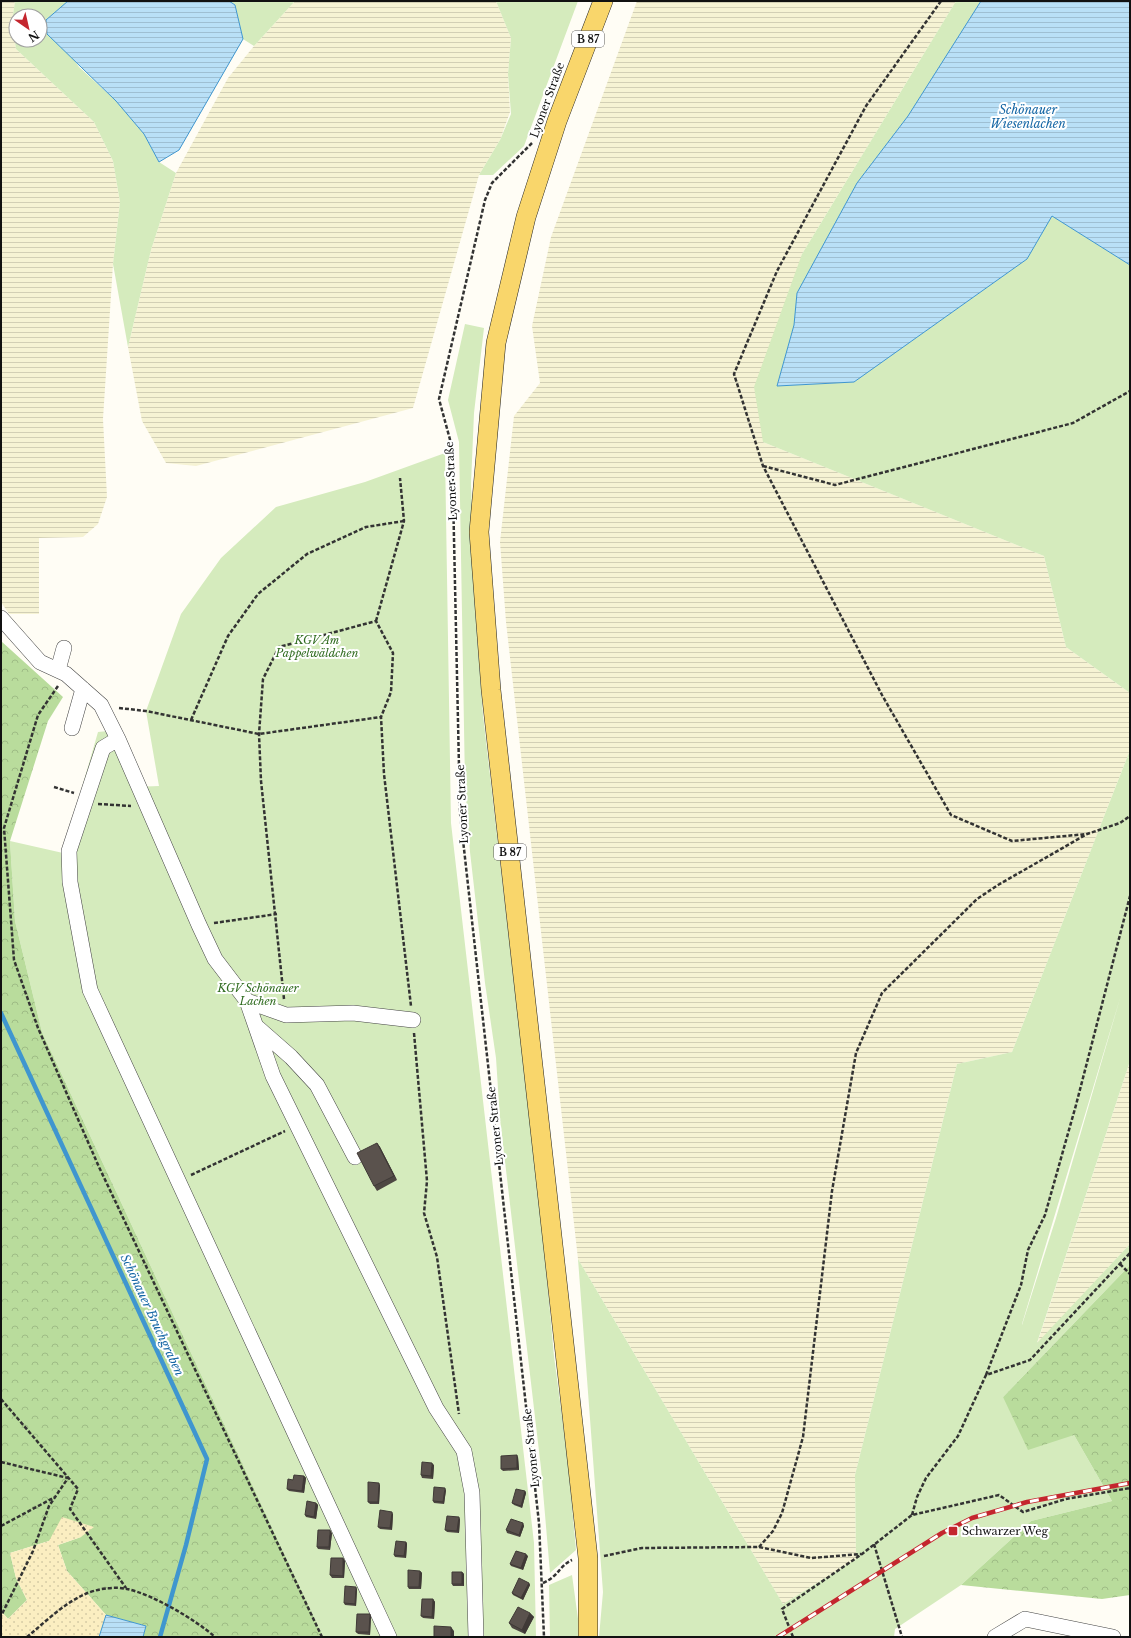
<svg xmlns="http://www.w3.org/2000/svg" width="1131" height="1638" font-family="'Libre Baskerville',serif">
<defs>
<pattern id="farmland-rules" width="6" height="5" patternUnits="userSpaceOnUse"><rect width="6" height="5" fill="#f6f3d4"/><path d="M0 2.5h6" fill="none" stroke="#d2cfb5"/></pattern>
<pattern id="forest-crowns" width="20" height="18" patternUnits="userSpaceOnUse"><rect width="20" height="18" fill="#b9dc9c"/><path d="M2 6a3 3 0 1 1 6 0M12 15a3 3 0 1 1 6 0" fill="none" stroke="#9ebc85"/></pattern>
<pattern id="sand-dots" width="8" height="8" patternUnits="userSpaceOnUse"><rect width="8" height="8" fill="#fbeec1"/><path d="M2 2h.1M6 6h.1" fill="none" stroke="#d6cba5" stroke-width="1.8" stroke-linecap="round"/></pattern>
<pattern id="water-rules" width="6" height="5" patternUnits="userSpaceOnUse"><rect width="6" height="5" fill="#b9e0f7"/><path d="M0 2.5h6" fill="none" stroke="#9ebfd3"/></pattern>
</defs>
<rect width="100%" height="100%" fill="#fffdf5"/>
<path fill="url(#farmland-rules)" d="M1,1H15L12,22L16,49L94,122L113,161L120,202L113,264L103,419L107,497L98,524L83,537L39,538V614H9L1,602Z
M295,1H496L511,38L508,74L510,112L500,140L479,175L413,408L196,466L166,463L142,421L128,347L151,250L176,173L228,78L254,46Z
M637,1H956L802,254L763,442L1044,556L1066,647L1130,693V750L1012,1052L957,1064L855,1475L856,1559L783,1604L578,1259L506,622L500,542L514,416L540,383L532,326L551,237Z
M1130,1061V1244L1037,1344Z"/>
<path fill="#d5ebbd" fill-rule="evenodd" d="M15,1H68L46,20L79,67L116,101L144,134L159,162L176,173L151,250L128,347L113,264L120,202L113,161L94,122L16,49L12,22ZM16,16H40V40H16Z
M229,1H295L254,46L243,39L235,5Z
M496,1H578L524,146L493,175H479L500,140L511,114L508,74L511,38Z
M956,1H981L908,116L857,183L797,293L794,325L777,386L854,382L1027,259L1052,216L1130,265V693L1066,647L1044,556L763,442L754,387L802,254Z
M465,324L484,328L474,413L471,484L475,604L483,715L542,1223L554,1356L568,1462L576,1550L550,1573L541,1468L500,1119L496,1058L485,983L470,852L465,784L459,442L448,400Z
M445,453L451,823L534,1543L536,1637H323L42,1032L15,921L10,841L63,853L98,732L108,731L133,787L159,786L146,711L181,614L221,558L276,507L365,482Z
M1130,750V1061L1037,1343L1130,1244V1265L1003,1397L1074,1435L1112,1501L1031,1521L961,1585L895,1629L894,1637H599L603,1592L578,1259L783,1604L856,1559L855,1475L957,1064L1012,1052ZM1121,995L1056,1218L1022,1325V1324Z
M572,1575L579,1626L578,1637H550L549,1585Z"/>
<path fill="url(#forest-crowns)" d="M1,641L63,697L48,721L10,841L15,921L42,1032L323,1637H143L146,1626L106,1615L67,1571L58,1545L81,1537L49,1541L10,1553L16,1578L27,1600L8,1619L1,1611Z
M1130,1265V1595L1102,1599L961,1585L1031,1521L1112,1501L1074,1435L1028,1450L1003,1397Z"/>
<path fill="url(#sand-dots)" d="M62,1517L94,1527L81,1537L58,1545L67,1571L106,1615L99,1637H1V1611L8,1619L27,1600L16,1578L10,1553L49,1541Z"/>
<path fill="url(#water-rules)" stroke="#3f96cf" d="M68,1H229L235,5L243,39L179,150L159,162L144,134L116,101L47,34L46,20Z
M981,1H1130V265L1052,216L1027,259L854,382L777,386L794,325L797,293L857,183L908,116Z
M106,1615L146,1626L143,1637H99Z"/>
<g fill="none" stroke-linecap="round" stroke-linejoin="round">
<path stroke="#3f96cf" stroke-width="4.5" d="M1,1013L207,1459L186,1545L160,1637"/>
<g stroke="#444" stroke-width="16">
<path id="minor" d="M1,618L40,662L66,674L101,705L118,739L199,925L215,959L247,1001L273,1076L436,1408L464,1451L472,1493L476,1637
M58,670L64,648
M72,728L83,689
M118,739L103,748L69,851L70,882L90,990L389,1637
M247,1001L286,1015L353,1013L413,1020
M258,1028L291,1057L317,1085L355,1157
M995,1637L1025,1619L1113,1637"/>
</g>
<g stroke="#222" stroke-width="20">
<path id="major" d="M588,1637V1558L491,690L479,532L496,343L526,217L557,121L603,1"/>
</g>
<path stroke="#333" stroke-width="2.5" stroke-dasharray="4 2" stroke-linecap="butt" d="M941,1L866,106L777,271L734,374L763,466L882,695L951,815L1012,841L1087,834
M532,143L492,183L485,200L439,399L452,447L460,813L539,1523L544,1637
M763,466L835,485L1073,423L1130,391
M376,621L404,521L400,478
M58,686L38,715L4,828L14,960L38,1028L99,1167L322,1637
M119,708L146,711L259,734L381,717
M191,720L228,636L258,594L307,554L366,527L404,521
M54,787L74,793
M98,804L131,806
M214,923L277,914
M284,999L261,781L259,734L263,679L279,647L376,621L393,653L391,692L381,717L384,774L411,1006
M414,1033L427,1181L424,1213L437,1257L459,1414
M191,1175L285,1131
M1120,1264L1130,1274
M986,1375L1021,1285L1028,1250L1045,1215L1076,1105L1130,896
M1,1399L78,1489L70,1509L126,1588
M1,1462L68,1478L49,1506L33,1551L1,1616
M912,1515L917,1497L926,1478L958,1436L986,1375L1030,1360L1130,1253
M1,1526L55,1497
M874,1544L902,1637
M759,1547L773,1531L782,1513L803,1437L832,1191L856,1053L882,993L977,899L998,885L1087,834L1120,823L1130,816
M604,1556L642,1548L759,1547L811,1558L861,1554
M543,1583C559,1576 559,1566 572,1560
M27,1637C44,1623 62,1605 83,1595C95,1589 114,1586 127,1589C152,1594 196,1620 215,1637
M793,1637L782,1609L862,1554L912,1515L999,1495L1023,1512L1066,1499L1130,1488"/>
<use href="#minor" stroke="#fff" stroke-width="15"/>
<use href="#major" stroke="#f9d66b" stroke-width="19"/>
<g stroke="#c4262e" stroke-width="4.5">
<path id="rail" d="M778,1637L942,1533L972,1518L1027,1502L1130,1483"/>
</g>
<use href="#rail" stroke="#fff" stroke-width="3" stroke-dasharray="9" stroke-linecap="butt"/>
</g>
<path fill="#4d4742" d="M377,1143L380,1147L397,1180L377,1191L374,1186Z
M518,1457L519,1470L503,1471L501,1469Z
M434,1465L433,1479L422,1478L421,1475Z
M304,1476L306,1478L304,1493L289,1491L287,1489L293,1480Z
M380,1485L379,1504H370L368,1502Z
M446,1490L444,1504L434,1503L433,1501Z
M525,1491L526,1493L522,1508L514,1505L512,1503Z
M316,1503L318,1505L316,1519L306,1517L305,1515Z
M393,1514L392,1530L380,1529L378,1527Z
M460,1519L459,1533L447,1532L445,1530Z
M523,1523L524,1526L520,1537L507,1533L506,1530Z
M332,1533L330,1550L318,1549L317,1547Z
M406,1542L407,1544L406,1558L395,1557L394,1555Z
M528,1556L523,1570L511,1566L510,1564Z
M343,1558L345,1561L344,1578H332L330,1575Z
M420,1571L422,1573L421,1589H409L408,1587Z
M462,1572L464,1574V1586H453L452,1584Z
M529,1583L530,1585L523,1600L513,1595L512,1593Z
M357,1589L356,1606L345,1605L344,1603Z
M433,1599L435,1602L434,1619L423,1618L421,1616Z
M530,1613L534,1617L525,1634L512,1628L509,1623Z
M371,1616L370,1635L358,1634L356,1632Z"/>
<path fill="#3f3936" d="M377,1143L380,1147L397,1180L394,1176Z
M517,1455L518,1457L519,1470L517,1468Z
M432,1463L434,1465L433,1479L431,1476Z
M304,1476L306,1478L304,1493L302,1491Z
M379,1483L380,1485L379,1504L378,1502Z
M445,1488L446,1490L444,1504L443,1502Z
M525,1491L526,1493L522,1508L521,1506Z
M316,1503L318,1505L316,1519L314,1517Z
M392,1512L393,1514L392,1530L390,1528Z
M459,1517L460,1519L459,1533L457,1531Z
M523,1523L524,1526L520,1537L519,1535Z
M330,1530L332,1533L330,1550L329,1547Z
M406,1542L407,1544L406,1558L404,1556Z
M526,1554L528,1556L523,1570L521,1568Z
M343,1558L345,1561L344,1578L343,1576Z
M420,1571L422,1573L421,1589L419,1587Z
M462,1572L464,1574V1586L462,1584Z
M529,1583L530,1585L523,1600L521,1598Z
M356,1587L357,1589L356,1606L355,1604Z
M433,1599L435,1602L434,1619L432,1617Z
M530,1613L534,1617L525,1634L522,1630Z
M370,1614L371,1616L370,1635L369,1632Z
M451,1627L454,1631V1637H451Z"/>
<path fill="#5a524d" stroke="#3f3936" d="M377,1143L394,1176L374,1186L357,1153Z
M517,1455V1468L501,1469V1456Z
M422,1462L432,1463L431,1476L421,1475Z
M294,1475L304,1476L302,1491L287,1489L288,1479L293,1480Z
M368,1482L379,1483L378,1502H368Z
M434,1487L445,1488L443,1502L433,1501Z
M516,1489L525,1491L521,1506L512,1503Z
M307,1501L316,1503L314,1517L305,1515Z
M380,1510L392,1512L390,1528L378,1527Z
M447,1516L459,1517L457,1531L445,1530Z
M511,1519L523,1523L519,1535L506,1530Z
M318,1530H330L329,1547H317Z
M396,1541L406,1542L404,1556L394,1555Z
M516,1551L526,1554L521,1568L510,1564Z
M331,1558H343V1576L330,1575Z
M408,1570L420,1571L419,1587H408Z
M452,1572H462V1584H452Z
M519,1578L529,1583L521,1598L512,1593Z
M345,1586L356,1587L355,1604L344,1603Z
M422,1599H433L432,1617L421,1616Z
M518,1607L530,1613L522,1630L509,1623Z
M357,1614H370L369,1632H356Z
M434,1626L451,1627V1637H434Z"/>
<rect fill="#c4262e" stroke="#fff" stroke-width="1.5" x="948" y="1526" width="10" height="10" rx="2"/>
<g text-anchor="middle" stroke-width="4" stroke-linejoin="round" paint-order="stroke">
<g fill="#fff" stroke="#585858" stroke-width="1">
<rect x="572" y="31" width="32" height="16" rx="3"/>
<rect x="494" y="844" width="32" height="16" rx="3"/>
</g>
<g font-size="10" font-weight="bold" fill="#111">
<text x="588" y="43">B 87</text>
<text x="510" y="856">B 87</text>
</g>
<g font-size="11" fill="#111" stroke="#fff">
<text transform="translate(547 100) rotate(-70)" y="4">Lyoner Straße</text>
<text transform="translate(451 481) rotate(-93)" y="4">Lyoner Straße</text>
<text transform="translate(462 804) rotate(-93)" y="4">Lyoner Straße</text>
<text transform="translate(495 1126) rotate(-96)" y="4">Lyoner Straße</text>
<text transform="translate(531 1448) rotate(-96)" y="4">Lyoner Straße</text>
</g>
<g font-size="11" font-style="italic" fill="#2f6b1f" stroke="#fff">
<text x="317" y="644">KGV Am<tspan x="317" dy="13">Pappelwäldchen</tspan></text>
<text x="258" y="992">KGV Schönauer<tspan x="258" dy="13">Lachen</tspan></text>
</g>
<g font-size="11" fill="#111" stroke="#fff" text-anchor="start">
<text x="962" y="1535">Schwarzer Weg</text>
</g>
<g font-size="12" font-style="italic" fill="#1768a6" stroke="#fff">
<text x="1028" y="114">Schönauer<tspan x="1028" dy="14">Wiesenlachen</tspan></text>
<text transform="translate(152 1315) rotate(65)" y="4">Schönauer Bruchgraben</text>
</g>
</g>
<rect width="1131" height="1638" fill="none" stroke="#111111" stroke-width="4"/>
<g transform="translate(28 28) rotate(146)"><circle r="19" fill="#ffffff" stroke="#a0a0a0"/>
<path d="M0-3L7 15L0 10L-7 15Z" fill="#c4262e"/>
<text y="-6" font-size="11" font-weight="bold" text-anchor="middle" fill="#111111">N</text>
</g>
</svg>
